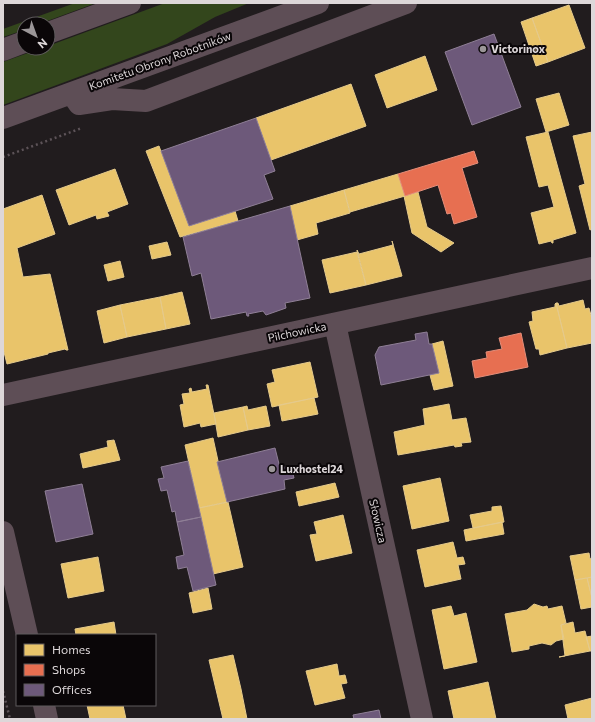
<svg xmlns="http://www.w3.org/2000/svg" width="595" height="722" font-family="Commissioner,sans-serif">
<rect width="100%" height="100%" fill="#211c1e"/>
<path fill="#33461c" d="M75,3H96L39,24H24V30L3,37V29Z
M165,3H249L215,17L167,44L3,105V62L42,48H48V46Z"/>
<path fill="#e9c46a" stroke="#e5ca8b" d="M569,5L585,48L548,62L532,18Z
M532,18L548,62L536,66L521,22Z
M425,56L437,90L387,108L375,75Z
M351,84L366,126L271,160L256,118Z
M559,93L569,125L546,132L536,99Z
M548,132L576,233L553,240V243H552L551,241L539,244L531,213L554,207L548,185L539,187L526,137Z
M592,132V229L590,230L579,186L585,184L573,136Z
M159,146L189,226L235,211L238,221L180,237L146,151Z
M115,169L128,204L107,212L109,216L97,219L96,215L69,225L56,190Z
M398,174L405,196L350,212L344,190Z
M344,190L350,213L316,223L318,234L297,240L290,206Z
M418,192L427,227L454,243L441,252L412,233L404,196Z
M42,195L55,234L17,248L23,277L50,274L68,350H66L65,349L48,353V354L7,364L3,348V209Z
M392,241L402,276L366,285L357,250L359,254L393,245Z
M167,242L171,255L152,259L149,246Z
M357,252L366,285L330,293L322,260Z
M120,261L124,277L108,281L104,265Z
M182,292L190,324L166,329L160,297Z
M160,297L166,329L127,337L120,305Z
M583,300L585,309L589,308L592,319V343L567,348L556,303H558L559,306Z
M556,303L567,348L540,355L539,349H536L529,322L533,321L532,312L555,307V304Z
M120,305L127,337L104,343L97,311Z
M443,341L453,386L434,390L430,375L439,373L432,344Z
M310,362L318,397L272,407L267,384L275,382L272,370Z
M206,385H208L216,424L201,427L200,423L184,427L180,405L184,404L182,394L190,393L189,389L191,388L192,392L207,389Z
M314,398L318,414L282,421L279,405Z
M449,404L452,420L466,418L471,442L461,443L462,446L455,447L454,445L398,455L394,432L425,425L423,409Z
M247,406L248,410L266,406L270,426L248,430L243,407Z
M243,407L248,430L218,437L214,413Z
M213,438L227,502L199,508L185,445Z
M114,440L120,460L83,468L80,454L108,447L107,441Z
M440,478L449,521L412,529L403,486Z
M335,483L339,497L299,506L296,492Z
M228,502L243,567L213,574L199,508Z
M501,506L504,522L473,528L470,515L492,511V507Z
M343,515L352,553L316,561L310,535L317,534L314,522Z
M502,522L504,534L466,541L464,530Z
M453,542L457,558L463,557L465,564L458,565L461,579L425,587L417,550Z
M589,553L590,559L592,558V577L575,580L570,556Z
M98,557L104,591L68,598L61,564Z
M592,577V598L587,578Z
M587,578L592,598V607L581,609L575,580Z
M208,588L212,609L193,613L189,593Z
M534,604L543,607L547,606L548,609L562,606L566,623L561,625L564,639L556,641L551,645L542,643L529,646V649L512,652L505,614L527,610Z
M451,606L454,616L466,613L477,662L444,669L432,610Z
M114,622L116,635H76L75,629Z
M573,622L575,633L585,631L590,651L559,657L565,656L561,625Z
M592,636V651H590L586,637Z
M233,655L241,689L247,719H223L209,660Z
M337,664L339,676L345,675L347,683L341,684L345,698L315,705L306,671Z
M488,682L496,719H454L448,691Z
M592,698V719H568L565,705Z
M87,705H123L126,719H90Z"/>
<path fill="#e76f51" stroke="#e48e7a" d="M474,151L478,163L462,168L477,217L454,224L451,213L447,214L438,185L405,196L398,174Z
M521,333L528,367L475,378L472,361L487,358L486,352L502,349L499,338Z"/>
<path fill="#6d597a" stroke="#8f7f96" d="M494,34L521,107L472,125L445,52Z
M256,118L275,171L264,175L273,199L189,226L161,151Z
M290,206L310,298L285,303L286,308L266,315L263,311L248,314L249,316H247L246,312L211,319L201,273L192,276L183,237Z
M427,332L429,344H432L439,373L381,385L375,355L379,347L416,340L415,334Z
M275,448L280,468L291,466L294,478L284,480L285,489L227,502L217,462Z
M188,461L201,517L177,522L175,511L172,512L167,490L161,491L158,479L164,478L161,467Z
M82,484L93,534L56,542L45,491Z
M201,517L216,585L193,591L187,567L178,569L176,557L184,555L177,522Z
M379,710L381,719H354L353,715Z"/>
<g fill="none" stroke-linecap="round" stroke-linejoin="round">
<path stroke="#5d5358" stroke-width="2.5" stroke-dasharray="2 3" stroke-linecap="butt" d="M3,157L82,128
M3,691L10,719"/>
<path stroke="#5e4e56" stroke-width="22" d="M48,33L130,3
M3,50L24,42
M72,94L79,104L112,99L146,101L406,3
M3,118L318,3
M335,324L422,719
M3,395L592,268
M3,532L27,635
M44,705L47,719"/>
</g>
<g fill="#9b9698" stroke="#0a0608" stroke-width="1.5">
<circle cx="483" cy="49" r="4"/>
<circle cx="272" cy="469" r="4"/>
</g>
<g text-anchor="middle" stroke-width="4" stroke-linejoin="round" paint-order="stroke">
<g font-size="11" font-weight="bold" fill="#ddd7d9" stroke="#0a0608" text-anchor="start">
<text x="491" y="53">Victorinox</text>
<text x="280" y="473">Luxhostel24</text>
</g>
<g font-size="11" fill="#ddd7d9" stroke="#0a0608">
<text transform="translate(160 61) rotate(-20)" y="4">Komitetu Obrony Robotników</text>
<text transform="translate(297 332) rotate(-12)" y="4">Pilchowicka</text>
<text transform="translate(378 521) rotate(77)" y="4">Słowicza</text>
</g>
</g>
<rect width="595" height="722" fill="none" stroke="#ddd7d9" stroke-width="8"/>
<rect x="16" y="634" width="140" height="72" fill="#0a0608" stroke="#5e5a5c"/>
<rect x="24" y="644" width="20" height="12" fill="#e9c46a" stroke="#5e5a5c"/>
<text x="52" y="654" font-size="12" fill="#ddd7d9">Homes</text>
<rect x="24" y="664" width="20" height="12" fill="#e76f51" stroke="#5e5a5c"/>
<text x="52" y="674" font-size="12" fill="#ddd7d9">Shops</text>
<rect x="24" y="684" width="20" height="12" fill="#6d597a" stroke="#5e5a5c"/>
<text x="52" y="694" font-size="12" fill="#ddd7d9">Offices</text>
<g transform="translate(36 36) rotate(139)"><circle r="19" fill="#0a0608" stroke="#5e5a5c"/>
<path d="M0-3L7 15L0 10L-7 15Z" fill="#9b9698"/>
<text y="-6" font-size="11" font-weight="bold" text-anchor="middle" fill="#ddd7d9">N</text>
</g>
</svg>
